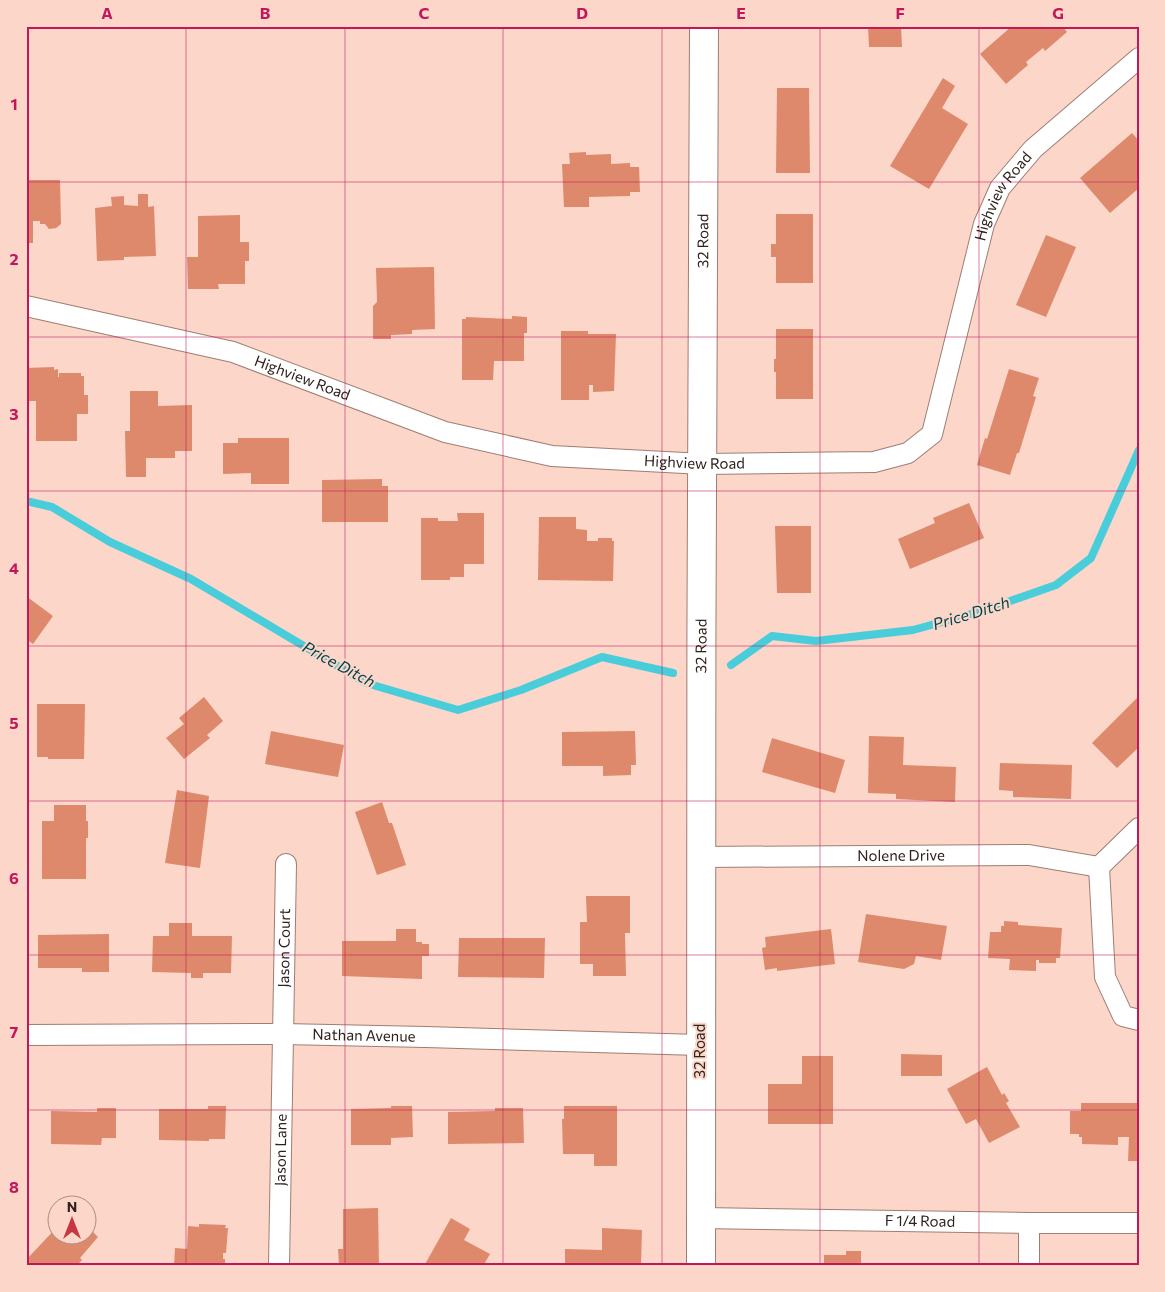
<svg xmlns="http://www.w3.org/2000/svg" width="1165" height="1292" font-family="Commissioner,sans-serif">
<rect width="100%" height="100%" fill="#fbd6c9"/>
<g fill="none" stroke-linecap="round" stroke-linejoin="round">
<path stroke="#49cdda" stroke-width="8" d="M26,501L52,507L110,542L191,579L366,683L458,710L521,690L602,657L673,673
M731,665L772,636L816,641L913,630L982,611L1056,585L1091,558L1139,450"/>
</g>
<path fill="#de896b" d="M868,26H901L902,47H869Z
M1012,26H1062L1067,32L1045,51L1043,48L1026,62L1028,65L1006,84L980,54Z
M943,78L955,86L942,108L968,124L929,189L890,166Z
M777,88H809L810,173H776Z
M1132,133L1139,141V188L1110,213L1080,178Z
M586,152V155L611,154V164L630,163V167H639L640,192H630V196L589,197V207H564L562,164H570L569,153Z
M26,180H60L61,224L56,228L49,229L45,224H40V221H33V243H26Z
M138,194H148V207L154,206L156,256L124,257V260L97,261L95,208L112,206L111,197L124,196V205L138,206Z
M776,214H813V283H776V257H771V244H776Z
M240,215V242H249V261H245V284H218L219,289H188L187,257H198V216Z
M1046,235L1076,247L1046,317L1016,305Z
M434,267L435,329L412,330V334L391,335V339H373V306L377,302L376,268Z
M512,316L527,317V333H524V361H494L493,380H462V319H466V317L512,319Z
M776,329H813V399H776V372H774V359H776Z
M561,331H588V334H616L614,391L593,392V385H589V400H561Z
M54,367V370L58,369V377H59V373H81V376H84V395H88V414H77V441H36V401H26V368Z
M1009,369L1039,378L1033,396L1036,397L1019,453H1017L1010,475L977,465L985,438L987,439Z
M130,391H158V406L192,405V451H175V458H146V477H126L125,431H130Z
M238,438H289V484H251V473L223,474V443H238Z
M382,479V486H388V522H322V480Z
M969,503L984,538L910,569L898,539L935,523L933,518Z
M457,513H484V564H464V577H450V580H421V518H438V521H458Z
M539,517H576V529L587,530V541H598V538H612V541H614L613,581L538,580Z
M775,526H811V593H777Z
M26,596L53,616L33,644L26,639Z
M1139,696V747L1117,768L1092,743Z
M204,697L223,721L207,735L210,738L184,759L166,738L184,724L179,718Z
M37,704H85L84,759H48V757H37Z
M271,731L344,745L338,777L265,764Z
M635,731L636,765H631V775L603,776V766H562V732Z
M869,736L904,737L903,765L956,767L955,802L896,799V794L868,793Z
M772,738L845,760L835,793L762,772Z
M1000,763L1072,765L1071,799L1013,797V791L999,790Z
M177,790L209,796L200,868L165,863Z
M382,802L389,823H392L406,865L377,875L355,812Z
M54,805H86V821H88V838H86V879H42V821H54Z
M586,896H630V933H625L626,976H593V964H580V922H587Z
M866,914L947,926L941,960L916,956L914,964L904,969L858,962Z
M1004,921L1018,922V925L1062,928L1060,958H1056V963H1039V960H1036V971L1009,970L1010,959L988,958L990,932H1001V926H1004Z
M169,923H192V936H232L231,973H203V978H191V973L152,972L153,936H169Z
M396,929H416V942H422V944H429V956H422V979L342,976V941H396Z
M831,929L835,964L777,971V968L765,970L762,948L766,947L765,937Z
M109,934V972H82V968H38V935Z
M459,938H545L544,978L458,977Z
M901,1054L942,1055V1076H901Z
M802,1056H833V1124H768V1084H802Z
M987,1067L1002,1095L1004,1093L1009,1101L1006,1103L1020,1127L989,1143L976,1119L966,1124L947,1089Z
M1081,1103H1139V1161H1128L1129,1137H1118V1145L1082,1144V1137H1079V1134H1070V1111H1081Z
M208,1106H226L225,1139H209V1141L159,1140V1109H208Z
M391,1106H412L413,1137L391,1138V1145H351V1109L391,1108Z
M564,1106H617V1166H594V1154H563L562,1119H564Z
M97,1108H116V1138H102L101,1145L51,1144V1111L97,1112Z
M495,1108H523L524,1143L448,1144V1112L495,1111Z
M378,1208L379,1266H339L338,1249H343V1209Z
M451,1218L470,1229L464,1240L490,1254L483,1266H424Z
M199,1224L226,1225L225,1228H228L226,1253H223V1259H225V1266H174L175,1248L187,1249L188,1226L199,1227Z
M58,1226V1234H88V1227L98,1237L80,1258L82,1260L76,1266H26L29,1263L26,1260Z
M602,1228L642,1230L641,1264H636V1266H565V1249L602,1250Z
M846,1251H861V1266H824V1255H846Z"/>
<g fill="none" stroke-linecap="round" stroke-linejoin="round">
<g stroke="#9f7e72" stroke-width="22">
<g id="street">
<path id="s1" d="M26,306L233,352L445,432L552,456L703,464L874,462L908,453L932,434L984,224L1000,188L1033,149L1139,58"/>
<path d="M1139,828L1099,867L1105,977L1123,1016L1139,1020"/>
<path id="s2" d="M701,857L1029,855L1099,867"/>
<path id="s3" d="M26,1035L283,1034L426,1037L700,1045"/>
<path id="s4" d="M701,1218L1029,1223H1139"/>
<path id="s5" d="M279,1266L286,864"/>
<path d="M1029,1266V1223"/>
</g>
</g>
<g stroke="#9f7e72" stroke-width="30">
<g id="secondary">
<path id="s6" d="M701,1266C699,853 703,439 704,26"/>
</g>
</g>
<use href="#street" stroke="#fff" stroke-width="20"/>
<use href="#secondary" stroke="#fff" stroke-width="28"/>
</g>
<path fill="none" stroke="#c2185b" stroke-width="1" stroke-opacity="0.55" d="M186,26V1266M345,26V1266M503,26V1266M662,26V1266M820,26V1266M979,26V1266M26,182H1139M26,337H1139M26,491H1139M26,646H1139M26,801H1139M26,955H1139M26,1110H1139"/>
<g text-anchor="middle" stroke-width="4" stroke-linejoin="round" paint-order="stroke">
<g font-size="15" fill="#2f211c" stroke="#fbd6c9">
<text dy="5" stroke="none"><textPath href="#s1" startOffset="1186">Highview Road</textPath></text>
<text dy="5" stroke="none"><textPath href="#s6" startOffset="1025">32 Road</textPath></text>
<text dy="5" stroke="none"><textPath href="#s1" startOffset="286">Highview Road</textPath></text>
<text dy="5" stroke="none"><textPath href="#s1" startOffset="691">Highview Road</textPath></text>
<text dy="5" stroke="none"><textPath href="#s6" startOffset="620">32 Road</textPath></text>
<text dy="5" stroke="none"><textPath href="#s2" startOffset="200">Nolene Drive</textPath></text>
<text dy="5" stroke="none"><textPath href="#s5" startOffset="318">Jason Court</textPath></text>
<text dy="5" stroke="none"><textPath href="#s3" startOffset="338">Nathan Avenue</textPath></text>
<text transform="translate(700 1051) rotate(-90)" y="5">32 Road</text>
<text dy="5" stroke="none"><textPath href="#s5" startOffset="116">Jason Lane</textPath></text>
<text dy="5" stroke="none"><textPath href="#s4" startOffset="219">F 1/4 Road</textPath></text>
</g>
<g font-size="16" font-style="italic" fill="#044248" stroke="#fbd6c9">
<text transform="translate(971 613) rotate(-17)" y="6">Price Ditch</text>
<text transform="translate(339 664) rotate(28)" y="6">Price Ditch</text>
</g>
</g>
<rect width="1165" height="1292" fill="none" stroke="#fbd6c9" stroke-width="55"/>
<g transform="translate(72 1220)"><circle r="24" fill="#fbd6c9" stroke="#a98e84"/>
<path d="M0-4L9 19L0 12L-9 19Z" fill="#c63642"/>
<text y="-8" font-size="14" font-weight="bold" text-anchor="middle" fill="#2f211c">N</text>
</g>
<rect x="28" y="28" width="1110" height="1236" fill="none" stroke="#c2185b" stroke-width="2"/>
<g font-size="16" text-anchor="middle" font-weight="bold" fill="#c2185b">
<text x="107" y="19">A</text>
<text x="265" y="19">B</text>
<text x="424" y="19">C</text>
<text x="582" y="19">D</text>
<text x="741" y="19">E</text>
<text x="900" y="19">F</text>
<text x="1058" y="19">G</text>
<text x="14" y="110">1</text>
<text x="14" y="265">2</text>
<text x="14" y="420">3</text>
<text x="14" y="574">4</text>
<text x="14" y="729">5</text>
<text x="14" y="884">6</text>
<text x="14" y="1038">7</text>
<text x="14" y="1193">8</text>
</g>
</svg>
